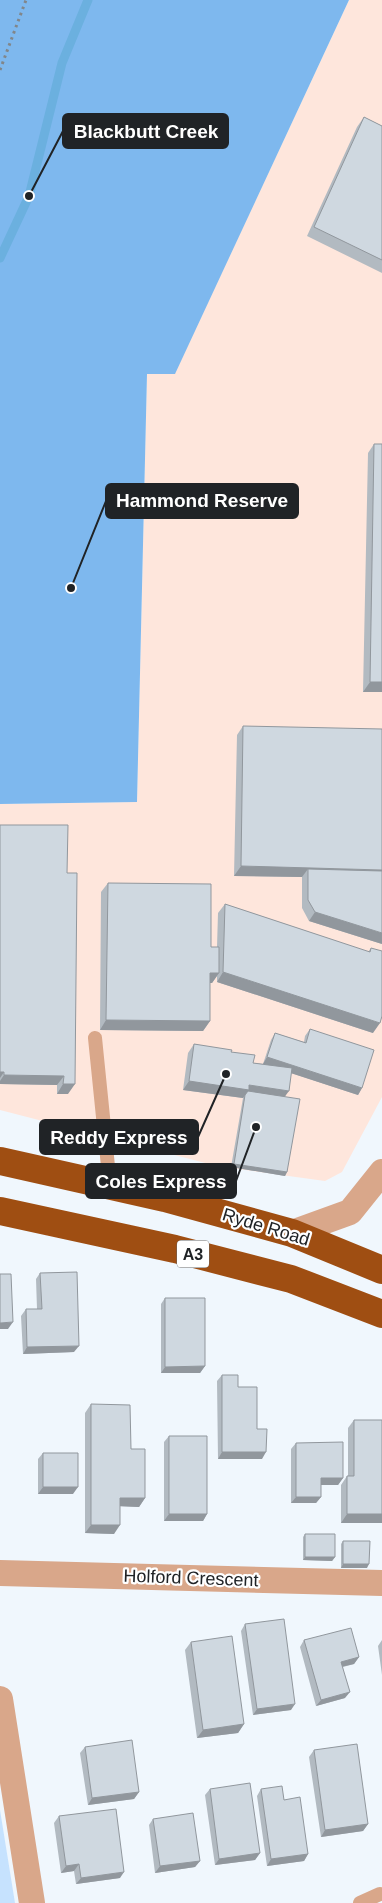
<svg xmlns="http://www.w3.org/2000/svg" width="382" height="1903" font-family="Helvetica,sans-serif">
<rect width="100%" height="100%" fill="#f0f7fd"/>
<path fill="#fee6dc" d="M349,0H382V1097L342,1172L325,1181L217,1166L0,1110V804L137,802L147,374L175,373Z"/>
<path fill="#c6e2fe" d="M0,1810L15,1903H0Z"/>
<path fill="#7eb8ee" d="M0,0H349L175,374H147L137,802L0,804Z"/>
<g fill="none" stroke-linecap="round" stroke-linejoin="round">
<path stroke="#6bb0df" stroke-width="9" d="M0,258L29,196L62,63L88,0"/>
<path stroke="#81868a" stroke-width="3" stroke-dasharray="2.5 4" stroke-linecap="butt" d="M0,70L26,0"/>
<path stroke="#d9a78a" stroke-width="14" d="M95,1038L110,1186
M360,1903L380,1894"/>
<path stroke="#d9a78a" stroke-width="26" d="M292,1233L350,1212L382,1172
M0,1573L382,1583
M0,1699L32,1903"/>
<path stroke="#9f4e12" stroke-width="28" d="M0,1161L165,1198L292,1233L382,1270
M0,1211L175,1249L291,1279L382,1314"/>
</g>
<path fill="#b2bac1" d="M364,117L382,126V273L307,236L357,127Z
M374,444H382V692H363L368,453Z
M243,726L382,944L309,921L302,908V877L234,876L237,735Z
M0,825L67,873L68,1094H57V1085L0,1084Z
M108,883L211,947H217L218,913L225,904L368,952L371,948L373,1033L217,982V976L212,983H210V1021L203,1031L100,1030L101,892Z
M310,1029L362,1088L358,1095L291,1073L285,1097L287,1172L285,1176L231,1167L243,1098L183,1090L188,1053L194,1044L231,1052L253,1063L263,1064L271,1040L275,1033L304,1042L305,1036Z
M40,1273L74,1352L23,1354L21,1316L26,1309H37L36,1279Z
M165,1298L205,1366L200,1373H161V1304Z
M222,1375L238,1387L257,1429L262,1459H218L217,1381Z
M91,1404L131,1449L145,1498L139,1507L120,1506L114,1534L85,1533V1413Z
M354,1420H382V1523H341V1485L347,1476H348V1428Z
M169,1436L207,1514L203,1521H164V1442Z
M296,1443L343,1478L338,1485H321V1497L316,1503H291V1449Z
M43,1453L73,1494H38V1459Z
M305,1534L335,1557L332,1561L303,1560V1537Z
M343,1541L367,1568H341V1544Z
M245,1624L291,1710L253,1715L241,1631Z
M304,1640L359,1657L354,1664L343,1667L345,1698L316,1706L300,1647Z
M382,1640V1675L378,1646Z
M191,1642L244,1724L238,1733L197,1738L185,1650Z
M85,1747L139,1792L134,1799L88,1805L80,1753Z
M314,1750L368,1824L363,1831L321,1837L309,1757Z
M210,1789L260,1853L255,1860L215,1865L205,1795Z
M261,1789L284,1800L308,1854L304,1861L267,1866L257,1796Z
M59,1816L120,1878L76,1884L74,1871L61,1873L54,1823Z
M153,1819L200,1861L195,1867L155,1873L149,1825Z"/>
<path fill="#91979d" d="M370,682H382V692H363Z
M241,866L382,870V879L308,869L302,877L234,876Z
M315,912L382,933V944L309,921Z
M223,972L380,1023L373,1033L217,982Z
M210,973H219L212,983H203Z
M106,1020L210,1021L203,1031L100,1030Z
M267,1057L362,1088L358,1095L263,1064Z
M0,1072H4L0,1078Z
M4,1075L64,1076L57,1085L0,1084V1081Z
M189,1081L249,1085L289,1091L283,1099L246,1094L243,1098L183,1090Z
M63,1084H75L68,1094H57Z
M234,1164L287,1172L285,1176L231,1167Z
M13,1322L8,1329H0V1323Z
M79,1346L74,1352L23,1354L27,1347Z
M205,1366L200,1373H161L165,1367Z
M222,1452H266L262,1459H218Z
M321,1478H343L338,1485H316Z
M43,1487H78L73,1494H38Z
M296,1497H321L316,1503H291Z
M120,1498H145L139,1507L114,1506Z
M169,1514H207L203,1521H164Z
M347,1514H382V1523H341Z
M91,1525H120L114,1534L85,1533Z
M305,1557H335L332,1561L303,1560Z
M343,1564H369L367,1568H341Z
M359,1657L354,1664L336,1668L341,1662Z
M350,1692L345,1698L316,1706L321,1700Z
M295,1704L291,1710L253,1715L257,1709Z
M244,1724L238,1733L197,1738L203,1730Z
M139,1792L134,1799L88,1805L92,1798Z
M368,1824L363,1831L321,1837L325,1830Z
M260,1853L255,1860L215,1865L219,1859Z
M308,1854L304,1861L267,1866L271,1859Z
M200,1861L195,1867L155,1873L160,1866Z
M79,1864L74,1871L61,1873L66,1866Z
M124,1872L120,1878L76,1884L81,1878Z"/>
<path fill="#cfd8e0" stroke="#91979d" d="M364,117L382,126V260L314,227Z
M374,444H382V682H370Z
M243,726L382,729V870L241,866Z
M0,825H68L67,873H77L75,1084H63L64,1076L4,1075V1072H0Z
M308,869L382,871V933L315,912L308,900Z
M108,883L211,884V947H219V973H210V1021L106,1020Z
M225,904L370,952L371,948L382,951V1016L380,1023L223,972Z
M310,1029L374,1050L362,1088L267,1057L275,1033L306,1043Z
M194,1044L232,1050L231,1052L255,1055L253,1063L292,1068L289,1091L249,1085V1090L189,1081Z
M248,1091L300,1099L287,1172L234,1164L245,1095Z
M77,1272L79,1346L27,1347L26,1309H42L40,1273Z
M0,1274H11L13,1322L0,1323Z
M165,1298H205V1366L165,1367Z
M222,1375H238V1387H257V1429H267L266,1452H222Z
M91,1404L130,1405L131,1449H145V1498H120V1525H91Z
M354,1420H382V1514H347V1476H354Z
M169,1436H207V1514H169Z
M343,1442V1478H321V1497H296V1443Z
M43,1453H78V1487H43Z
M305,1534H335V1557H305Z
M343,1541H370L369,1564H343Z
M284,1619L295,1704L257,1709L245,1624Z
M351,1628L359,1657L341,1662L350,1692L321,1700L304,1640Z
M232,1636L244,1724L203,1730L191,1642Z
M132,1740L139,1792L92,1798L85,1747Z
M357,1744L368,1824L325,1830L314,1750Z
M250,1783L260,1853L219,1859L210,1789Z
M282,1786L284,1800L300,1797L308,1854L271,1859L261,1789Z
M116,1809L124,1872L81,1878L79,1864L66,1866L59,1816Z
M193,1813L200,1861L160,1866L153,1819Z"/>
<g text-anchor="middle" stroke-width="4.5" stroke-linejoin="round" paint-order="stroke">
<rect fill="#fff" stroke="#636567" stroke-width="1" x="177" y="1240.5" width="32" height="27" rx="4"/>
<g font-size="16" font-weight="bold" fill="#202326">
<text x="193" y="1260">A3</text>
</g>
<g font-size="18" fill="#202326" stroke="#fff">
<text transform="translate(266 1227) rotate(17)" y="6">Ryde Road</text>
<text transform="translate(191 1578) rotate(2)" y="6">Holford Crescent</text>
</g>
</g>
<path fill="none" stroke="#202326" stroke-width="2" d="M29 196L63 131M71 588L106 501M226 1074L198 1137M256 1127L236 1181"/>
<g fill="#202326" stroke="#fff" stroke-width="2">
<circle cx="29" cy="196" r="5"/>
<circle cx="71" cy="588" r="5"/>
<circle cx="226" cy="1074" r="5"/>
<circle cx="256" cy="1127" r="5"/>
</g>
<g fill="#202326" stroke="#202326" stroke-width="2">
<rect x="63" y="114" width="165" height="34" rx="5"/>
<rect x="106" y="484" width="192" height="34" rx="5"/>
<rect x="40" y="1120" width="158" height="34" rx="5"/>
<rect x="86" y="1164" width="150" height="34" rx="5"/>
</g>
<g font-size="19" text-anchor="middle" font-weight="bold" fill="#fff">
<text x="146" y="138">Blackbutt Creek</text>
<text x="202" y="507">Hammond Reserve</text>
<text x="119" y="1144">Reddy Express</text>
<text x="161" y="1188">Coles Express</text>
</g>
</svg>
